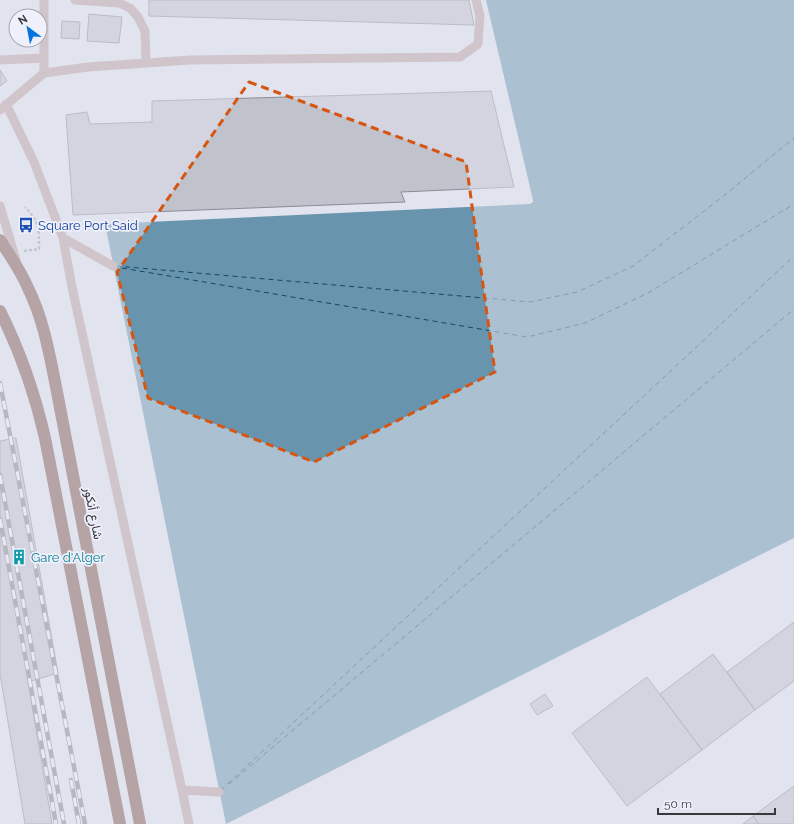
<svg xmlns="http://www.w3.org/2000/svg" width="794" height="824" font-family="Raleway,Vazirmatn,sans-serif">
<rect width="100%" height="100%" fill="#e1e3ee"/>
<path fill="#6894ad" d="M486,0H794V538L226,824L105,224L530,204L533,202V200Z"/>
<g fill="none" stroke-linecap="round" stroke-linejoin="round">
<path stroke="#0f4a64" stroke-width="1" stroke-dasharray="5 4" stroke-linecap="butt" d="M116,266L530,302L577,292L633,266L721,198L794,138
M122,268L527,337L585,323L648,293L794,204
M229,784L794,309
M221,790L794,256"/>
</g>
<path fill="#c0c2cc" stroke="#8a8b95" d="M149,0H469L474,25L149,16Z
M89,14L122,17L119,43L87,41Z
M62,21L80,22L79,39L61,38Z
M0,70L7,81L0,86Z
M491,91L514,187L401,192L405,202L73,215L66,115L87,112L90,124L152,122V101Z
M16,438L58,673L28,682L52,824H25L0,674V441Z
M794,622V681L755,710L727,672Z
M713,654L755,710L702,750L660,694Z
M647,677L702,750L627,806L572,733Z
M545,694L553,706L537,715L530,704Z
M794,786V824H759L753,816Z
M753,816L759,824H743Z"/>
<g fill="none" stroke-linecap="round" stroke-linejoin="round">
<path stroke="#a2a3ac" stroke-width="2.5" stroke-dasharray="3 2" stroke-linecap="butt" d="M24,251L39,249C39,228 40,223 25,207"/>
<path stroke="#b8a19d" stroke-width="9" d="M44,0V73
M75,0L119,3L130,8L138,17L145,31L146,63
M0,60L44,58
M6,104L34,162L63,238L113,266
M0,110L44,73L88,67L190,60L460,57L478,44L480,16L476,0
M0,206L16,260
M63,238L72,287L182,790L219,792
M182,790L189,824"/>
<path stroke="#81554e" stroke-width="12" d="M0,240C10,256 21,271 28,288C44,320 50,357 57,392L140,824
M0,311C20,351 35,394 45,438L120,824"/>
<g stroke="#82838a" stroke-width="4.5">
<path id="rail" d="M0,383L85,824
M0,475L64,824
M0,519L56,824
M71,780L79,824"/>
</g>
<use href="#rail" stroke="#eff0fb" stroke-width="3" stroke-dasharray="9" stroke-linecap="butt"/>
</g>
<path d="M0 0H794V824H0ZM249,82L466,162L495,372L314,462L148,398L117,272Z" fill="#e1e3ee" fill-opacity=".55" fill-rule="evenodd"/>
<path fill="none" stroke="#d65611" stroke-width="3" stroke-dasharray="8 5" stroke-linejoin="round" d="M249,82L466,162L495,372L314,462L148,398L117,272Z"/>
<defs>
<g id="bus-bare" transform="scale(1.2)"><path d="M-5-6H5V4H4V6H2V4H-2V6H-4V4H-5ZM-3.5-4V0h7V-4ZM-3.5 1.2v1.5H-2V1.2ZM2 1.2v1.5H3.5V1.2Z" fill="#1a4fb4" stroke="#eff0fb" stroke-width="2.5" paint-order="stroke"/></g>
<g id="building-bare" transform="scale(1.2)"><path d="M-4-6H4V6H1V3H-1V6H-4ZM-2.5-4.3h1.7v1.8h-1.7ZM.8-4.3h1.7v1.8H.8ZM-2.5-1h1.7V.8h-1.7ZM.8-1h1.7V.8H.8Z" fill="#0f9aa8" stroke="#eff0fb" stroke-width="2.5" paint-order="stroke"/></g>
</defs>
<g fill-rule="evenodd">
<use href="#bus-bare" x="26" y="225"/>
<use href="#building-bare" x="19" y="557"/>
</g>
<g text-anchor="middle" stroke-width="3.5" stroke-linejoin="round" paint-order="stroke">
<g font-size="13" fill="#164399" stroke="#eff0fb" text-anchor="start">
<text x="38" y="230">Square Port Said</text>
</g>
<g font-size="13" fill="#39393d" stroke="#eff0fb">
<text transform="translate(94 513) rotate(79)" y="5">شارع أنكور</text>
</g>
<g font-size="13" fill="#0d838f" stroke="#eff0fb" text-anchor="start">
<text x="31" y="562">Gare d'Alger</text>
</g>
</g>
<g transform="translate(28 28) rotate(328)"><circle r="19" fill="#eff0fb" stroke="#a6a7af"/>
<path d="M0-3L7 15L0 10L-7 15Z" fill="#0374db"/>
<text y="-6" font-size="11" font-weight="bold" text-anchor="middle" fill="#39393d">N</text>
</g>
<path d="M658 808v6h117v-6" fill="none" stroke="#39393d" stroke-width="2"/>
<text x="664" y="808" font-size="12" fill="#39393d" stroke="#eff0fb" stroke-width="3" paint-order="stroke">50 m</text>
</svg>
